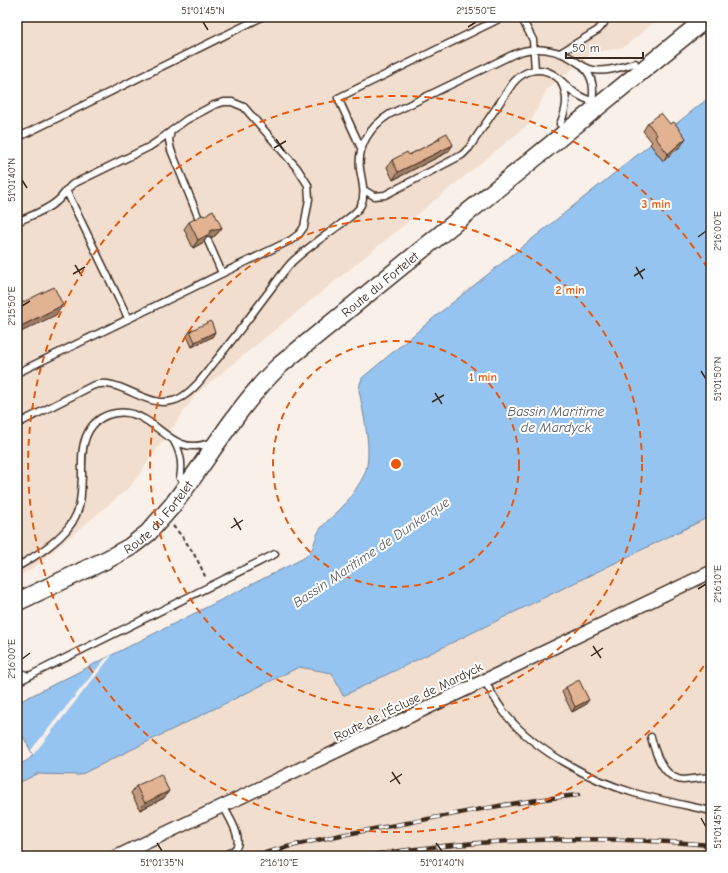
<svg xmlns="http://www.w3.org/2000/svg" width="728" height="873" font-family="'Comic Neue',sans-serif">
<rect width="100%" height="100%" fill="#f9f0e9"/>
<filter id="ink" filterUnits="userSpaceOnUse"><feTurbulence type="fractalNoise" baseFrequency=".025" numOctaves="2"/><feDisplacementMap in="SourceGraphic" scale="8" xChannelSelector="R" yChannelSelector="G"/><feConvolveMatrix kernelMatrix="1 2 1 2 8 2 1 2 1" color-interpolation-filters="sRGB"/></filter>
<g filter="url(#ink)">
<path fill="#f2decf" d="M17,17H661L624,47L592,53L547,89L530,123L197,393L130,487L30,570L17,577Z
M711,516V856H17V784L37,774L80,775L299,667L332,673L344,696Z"/>
<path fill="#96c4f1" stroke="#72869d" d="M711,96V516L343,696L332,673L299,667L80,775L37,774L17,784V766L28,760L33,755L17,725V703L302,559C317,550 312,540 321,528C328,519 338,513 345,504C352,495 360,484 365,473C373,451 363,413 359,390L360,384L362,378L442,311Z"/>
<path fill="#f9f0e9" d="M113,654L33,755L31,750L105,659Z"/>
<g fill="none" stroke-linecap="round" stroke-linejoin="round">
<g stroke="#3b2a1e" stroke-width="9">
<path id="service" d="M521,17L533,40L535,70
M560,53L598,30L604,23L606,17
M584,68C594,78 594,91 592,104
M560,124C566,111 569,98 562,84
M171,131L169,140L171,150L199,219
M17,138L262,17
M361,148L338,98L503,17
M66,190L128,318
M364,190L374,196L385,195L462,155L469,148L513,83C523,71 539,65 554,75C563,81 569,90 578,95C585,99 591,102 599,102
M17,222C30,216 45,211 56,202C63,197 66,189 73,184L149,147L158,141L186,120L214,105L224,102H232L244,107L297,168L308,185L309,199L304,227L299,234L291,240L17,373
M208,241L222,273
M17,424L92,386C121,374 150,416 182,397C195,389 204,376 213,364C232,341 249,318 267,294C275,284 282,273 291,263C305,249 325,236 341,224C348,218 357,213 361,205C366,193 362,182 360,169C357,145 371,126 390,114L512,55C531,46 552,48 571,58C578,63 584,68 593,70C607,72 622,67 635,63
M174,441C181,453 183,464 180,478
M17,567C36,556 67,537 76,515C82,503 81,489 82,476C82,463 81,449 86,437C95,413 123,406 144,419C157,426 168,439 182,444C192,448 202,446 212,442
M17,671L28,676
M484,680C491,692 498,705 507,716C536,751 590,780 634,793C659,800 685,805 711,811
M17,682L275,554
M651,737C655,753 663,778 683,780L711,777
M222,856C227,854 233,852 236,848C243,838 228,815 223,806"/>
</g>
<g stroke="#3b2a1e" stroke-width="15">
<path id="minor" d="M118,856L711,572"/>
</g>
<g stroke="#3b2a1e" stroke-width="20">
<g id="secondary">
<path id="s1" d="M17,602L108,559L130,547L148,533L171,507C207,461 238,405 280,365L708,17"/>
</g>
</g>
<path stroke="#3b2a1e" stroke-width="2" stroke-dasharray="4 3" stroke-linecap="butt" d="M173,526C186,540 199,560 206,579"/>
<use href="#service" stroke="#fff" stroke-width="6"/>
<use href="#minor" stroke="#fff" stroke-width="12"/>
<use href="#secondary" stroke="#fff" stroke-width="17"/>
<g stroke="#3b2a1e" stroke-width="4.5">
<path id="rail" d="M255,856C303,841 357,832 407,823C464,812 520,801 578,795
M365,856C479,838 596,835 711,845"/>
</g>
<use href="#rail" stroke="#fff" stroke-width="3" stroke-dasharray="9" stroke-linecap="butt"/>
</g>
<path fill="#c29a7e" stroke="#3b2a1e" d="M648,123L681,146L663,161L650,144L652,142L643,131Z
M439,137L448,152L393,180L387,167L392,160L409,155L436,141Z
M189,222L222,228L216,235L211,238L207,237L204,242L193,248L184,229Z
M190,331L215,332L212,337L192,347L187,336Z
M566,687L585,705L572,712L562,692Z
M136,786L164,798L140,810L131,793Z"/>
<path fill="#9e7d66" stroke="#3b2a1e" d="M686,138L681,146L663,161L668,154Z
M453,145L448,152L393,180L398,172Z
M222,228L216,235L211,238L207,237L204,242L193,248L198,240L211,230Z
M63,305L56,315L17,334V328Z
M215,332L212,337L192,347L195,342Z
M589,700L585,705L572,712L575,707Z
M169,791L164,798L140,810L145,803Z"/>
<path fill="#e1b392" stroke="#3b2a1e" d="M661,113L670,124L674,122L686,138L668,154L655,137L657,135L648,123Z
M447,133L453,145L398,172L392,160L407,152L409,155L440,139L439,137Z
M213,210L222,228L216,230H211L209,234L198,240L189,222L202,215L206,216L209,212Z
M54,287L63,305L17,328V305Z
M211,321L215,332L195,342L190,331Z
M579,680L589,700L575,707L566,687Z
M161,774L169,791L145,803L136,786Z"/>
</g>
<path fill="none" stroke="#3b2a1e" stroke-width="1.5" d="M203,22L208,30M468,27L476,22M276,139L284,151M274,148L286,141M22,180L27,188M698,237L706,231M75,265L82,276M636,267L643,279M73,274L85,267M634,276L645,269M22,306L30,301M701,371L706,379M435,393L442,404M432,402L444,395M234,518L241,530M231,528L243,520M698,589L706,584M593,646L601,658M591,656L603,648M22,659L30,653M392,772L400,784M390,782L402,774M701,818L706,827M157,843L162,851M436,843L442,851M279,851L287,846"/>
<g fill="none" stroke="#e8590c" stroke-width="2" stroke-dasharray="7 5">
<circle cx="396" cy="464" r="123"/>
<circle cx="396" cy="464" r="246"/>
<path d="M710 656A368 368 0 1 1 710 272"/>
</g>
<g text-anchor="middle" stroke-width="4" stroke-linejoin="round" paint-order="stroke">
<g font-size="13" fill="#3b2a1e" stroke="#fff">
<text dy="5" stroke="none"><textPath href="#s1" startOffset="491">Route du Fortelet</textPath></text>
<text dy="5" stroke="none"><textPath href="#s1" startOffset="167">Route du Fortelet</textPath></text>
<text transform="translate(408 701) rotate(-26)" y="5">Route de l'Écluse de Mardyck</text>
</g>
<g font-size="14" font-style="italic" fill="#56585d" stroke="#fff">
<text x="556" y="416">Bassin Maritime<tspan x="556" dy="16">de Mardyck</tspan></text>
<text transform="translate(371 552) rotate(-34)" y="5">Bassin Maritime de Dunkerque</text>
</g>
</g>
<circle cx="396" cy="464" r="6" fill="#e8590c" stroke="#fff" stroke-width="2"/>
<g font-size="12" text-anchor="middle" font-weight="bold" fill="#e8590c" stroke="#fff" stroke-width="4" stroke-linejoin="round" paint-order="stroke">
<text x="656" y="208">3 min</text>
<text x="570" y="294">2 min</text>
<text x="483" y="381">1 min</text>
</g>
<rect width="728" height="873" fill="none" stroke="#fff" stroke-width="44"/>
<path d="M566 52v6h77v-6" fill="none" stroke="#3b2a1e" stroke-width="2"/>
<text x="572" y="52" font-size="12" fill="#3b2a1e" stroke="#ffffff" stroke-width="3" paint-order="stroke">50 m</text>
<rect x="22" y="22" width="684" height="829" fill="none" stroke="#3b2a1e" stroke-width="1.5"/>
<g font-size="10" text-anchor="middle" fill="#3b2a1e">
<text x="203" y="14">51°01'45"N</text>
<text x="476" y="14">2°15'50"E</text>
<text transform="translate(11 180) rotate(-90)" y="4">51°01'40"N</text>
<text transform="translate(717 231) rotate(-90)" y="4">2°16'00"E</text>
<text transform="translate(11 306) rotate(-90)" y="4">2°15'50"E</text>
<text transform="translate(717 379) rotate(-90)" y="4">51°01'50"N</text>
<text transform="translate(717 584) rotate(-90)" y="4">2°16'10"E</text>
<text transform="translate(11 659) rotate(-90)" y="4">2°16'00"E</text>
<text transform="translate(717 827) rotate(-90)" y="4">51°01'45"N</text>
<text x="162" y="866">51°01'35"N</text>
<text x="279" y="866">2°16'10"E</text>
<text x="442" y="866">51°01'40"N</text>
</g>
</svg>
